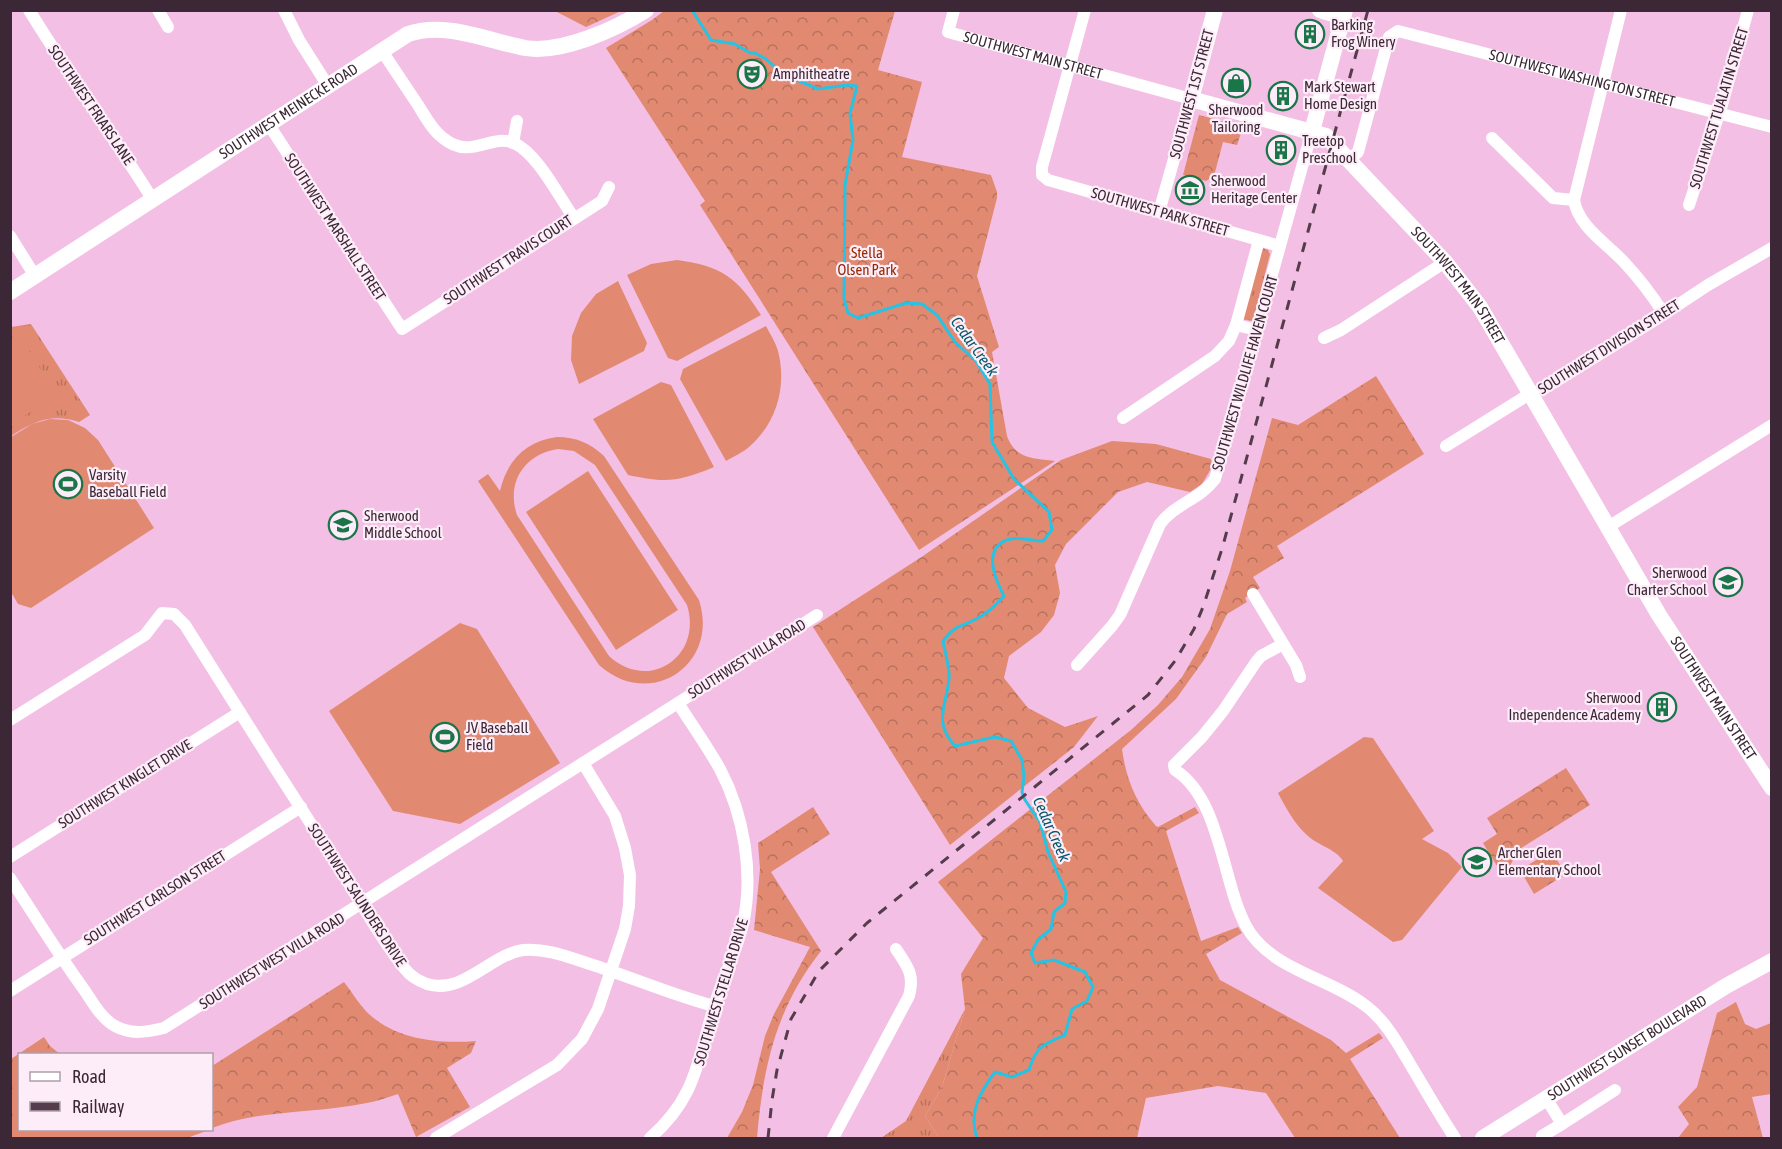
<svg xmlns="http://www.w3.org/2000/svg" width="1782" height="1149" font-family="'Asap Condensed',sans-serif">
<defs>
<pattern id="grass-tufts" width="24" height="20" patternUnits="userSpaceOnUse" patternTransform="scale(1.5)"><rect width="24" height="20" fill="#e18a71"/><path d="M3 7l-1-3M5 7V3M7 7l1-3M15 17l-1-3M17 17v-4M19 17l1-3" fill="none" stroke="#b8715e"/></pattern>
<pattern id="forest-crowns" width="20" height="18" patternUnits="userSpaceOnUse" patternTransform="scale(1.5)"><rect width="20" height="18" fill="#e18a71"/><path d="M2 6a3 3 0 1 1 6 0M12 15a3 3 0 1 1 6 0" fill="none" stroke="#b8715e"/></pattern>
</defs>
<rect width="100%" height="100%" fill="#f4bfe4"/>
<path fill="url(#grass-tufts)" d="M1262,248L1268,250L1270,254L1253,321L1240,319Z
M31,324L90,415L79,422C52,413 34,421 11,436V327Z
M965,1009L942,1087L925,1116L939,1138H881L906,1121Z"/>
<path fill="url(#forest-crowns)" d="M555,11L621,10V11L586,27Z
M664,11H895L878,70L922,82L902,157L991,175L997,192V198L977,276L999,347L992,352L1007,436C1016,460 1034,458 1055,461L919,550L700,205L705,201L606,48L652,20Z
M1199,115L1243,127L1237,145L1223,142L1214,176L1206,181L1183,175Z
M1376,376L1424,454L1277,546L1284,558L1253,577L1260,588L1245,598L1247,602L1227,614L1206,657L1176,699L1122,749C1126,779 1136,803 1156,826L1158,827L1195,807L1199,813L1166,831L1201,941L1238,927L1242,933L1206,954L1220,980L1331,1040L1346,1053L1379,1033L1383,1038L1350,1059L1400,1138H1295L1266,1093L1218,1086L1146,1098L1137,1138H939L925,1116L942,1087L965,1009L961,974L983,938L938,882L1131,730L1158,705L1182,677L1210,629L1230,571L1272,418L1298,425Z
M1112,441L1156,444L1211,459L1212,467L1202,484L1190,492L1147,482L1118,492L1066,544L1055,565L1060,593L1054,615L1041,632L1009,656L1004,678L1028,708L1065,727L1098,716L1074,747L950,845L813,627L923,556L1061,460Z
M1566,768L1590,805L1510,855L1513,860L1510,866L1500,871L1483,843L1497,834L1487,818Z
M813,807L830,834L771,872L821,951C776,1008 763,1067 757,1138H727L742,1112L753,1085L765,1036L774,1014L810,947L754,930L760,869L758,843Z
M1551,851L1566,874L1534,894L1520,870Z
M344,982C352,992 360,1006 370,1015C398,1040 440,1044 476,1041L471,1053L447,1068L470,1107L416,1137L398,1094C388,1097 378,1101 367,1103C315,1114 261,1109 212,1128V1066Z
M1736,1002L1745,1024L1756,1029L1771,1023V1094L1752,1097L1763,1138H1678L1689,1124L1678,1107L1697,1087L1717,1013Z
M44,1037L50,1046L60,1054H20V1130H209L187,1138H11V1059Z"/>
<path fill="#e18a71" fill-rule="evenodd" d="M677,260C721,266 737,277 761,315L677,361L668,358L627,275L651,264Z
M618,281L647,343L644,351L579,384L571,360L572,336L581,313L596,294Z
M766,326C770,334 776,343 778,351C787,386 777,422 750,446C744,452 734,456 726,461L680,379L683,369Z
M18,333L57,395L11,424V338Z
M661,382L671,385L714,467C678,482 666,483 628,475L593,419Z
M50,419L68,420L85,428L98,440L154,528L31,608L18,604L11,592V437L32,424Z
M557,437C576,437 590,443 604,456L699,600C720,665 650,711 599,665L478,481L488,474L500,491C507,460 526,441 557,437ZM558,449L574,451L595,465L687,605C703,656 649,693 609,656L517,515C506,483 524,454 558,449Z
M588,471L678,610L616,650L526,512Z
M460,623L477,629L560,763L460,824L393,811L329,711Z
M1364,737L1373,738L1434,831L1422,839L1448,853L1462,867L1402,940L1393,942L1318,888L1343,861C1336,849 1319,846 1308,836C1295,825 1286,808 1278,793Z"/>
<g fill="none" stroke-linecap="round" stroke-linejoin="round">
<path stroke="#25c3e5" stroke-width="3" d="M692,10L711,40L735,44L750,53H755L766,59L783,74L818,89L847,85L857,86L850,114L853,140L845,185L844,299L848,313L858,318L906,303L922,304L937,315L955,342L976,361L990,384L992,442L1014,479L1049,512L1052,530L1043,541C1034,541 1017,537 1010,539C981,547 995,579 1004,596C996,605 988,613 978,618C959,629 958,622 943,641C945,653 950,667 949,679C946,707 933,722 955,746L995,737L1011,741L1022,760L1024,777L1022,792L1025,800L1040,822L1048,852L1066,892L1065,903L1054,912L1051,929L1038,940L1031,953L1035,963L1054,960L1085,972L1093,987L1087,1001L1072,1009L1065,1035C1044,1044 1036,1046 1029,1070L1012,1077L995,1072C980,1092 968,1113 977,1138"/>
<g stroke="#fff" stroke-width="12">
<path d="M29,10C69,75 113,136 153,200"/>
<path d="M158,10L168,27"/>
<path d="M284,10L299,40L328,86"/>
<path id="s1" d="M954,10L948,32L1191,99L1159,212"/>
<path d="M1085,10L1042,167V175L1048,180L1280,246"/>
<path d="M1621,10L1574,200C1578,226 1606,243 1623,261C1639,278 1652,295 1664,314"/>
<path d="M382,51C394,69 406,87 418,105C425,116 432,130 443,138C471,161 490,133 514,143C538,154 559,197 574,218"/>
<path d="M269,125L402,329L602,201L609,187"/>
<path d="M1492,138L1553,198L1574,200"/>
<path d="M513,143L517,121"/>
<path id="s2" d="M1349,160L1358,152L1389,37L1398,31L1772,127"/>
<path d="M1689,205L1722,105L1748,10"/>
<path d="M10,236L35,276"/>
<path d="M1236,325L1259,240"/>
<path d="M1324,338L1341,330L1445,262"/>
<path d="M1123,418L1215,356L1229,341L1236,325L1257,330"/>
<path d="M1446,446L1523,398L1545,388L1655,320L1708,285L1772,248"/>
<path d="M1608,527L1772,425"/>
<path d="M1253,594L1296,665L1300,677"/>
<path d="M1283,644L1261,656L1256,662L1223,711L1202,737L1174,765L1175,770C1221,799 1222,882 1246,926C1270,970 1329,977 1366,1006C1386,1021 1398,1044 1410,1064C1425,1089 1439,1114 1455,1138"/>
<path d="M1077,665L1112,626L1120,615L1160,524C1175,504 1200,499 1215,479L1312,131"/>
<path d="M10,720L145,635L162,613L174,614L185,625C235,705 285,784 336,863C359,898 379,937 405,969C411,977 419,981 427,984C463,995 490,955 523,950C546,948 568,957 590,964C631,977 672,995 714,1006"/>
<path d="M10,857L240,712"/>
<path d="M10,878C35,916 58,954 85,991C93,1003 102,1019 115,1026C131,1035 147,1032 164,1028L817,615"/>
<path d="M10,991L301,807"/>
<path d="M1546,1098L1562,1124L1615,1090"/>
<path d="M1542,1136L1562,1124"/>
<path d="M436,1138L557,1065L582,1039L598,1009L625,929L629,906L630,875L625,848L615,816L583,763"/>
<path d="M650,1138C695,1099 697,1064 713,1010C721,981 736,954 743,924C754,873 744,815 720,769C707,746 692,725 678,703"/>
<path d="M833,1138L909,996C915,974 907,966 896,949"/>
</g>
<g stroke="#fff" stroke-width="16">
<path id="s3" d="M1215,10L1191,99L1326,136L1445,262L1480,307L1659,615L1772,788"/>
<path d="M1320,10L1343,17"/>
<path d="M1312,131L1345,10"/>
<path id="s4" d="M10,292L408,34C445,21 488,41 525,48C561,54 616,29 646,10"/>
<path id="s5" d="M1483,1138L1726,986L1772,961"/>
</g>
<path stroke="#543c4d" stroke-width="3" stroke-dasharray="10 10" stroke-linecap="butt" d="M768,1138L772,1100L777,1070L791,1019L819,971L867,923L1148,695L1175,661L1194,629L1203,607L1222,549L1368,10"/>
</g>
<defs>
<g id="building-ring" transform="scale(1.5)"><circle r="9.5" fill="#fdedf8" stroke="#1a7549" stroke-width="1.5"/><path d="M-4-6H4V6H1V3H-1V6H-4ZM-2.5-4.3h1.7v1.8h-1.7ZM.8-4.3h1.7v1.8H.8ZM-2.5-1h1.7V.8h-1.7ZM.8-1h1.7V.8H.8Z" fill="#1a7549"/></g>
<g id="theatre-ring" transform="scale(1.5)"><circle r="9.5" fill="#fdedf8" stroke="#1a7549" stroke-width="1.5"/><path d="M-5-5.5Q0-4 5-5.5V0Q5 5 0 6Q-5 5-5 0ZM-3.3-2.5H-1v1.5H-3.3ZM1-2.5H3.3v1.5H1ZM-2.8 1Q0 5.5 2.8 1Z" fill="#1a7549"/></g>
<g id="shop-ring" transform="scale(1.5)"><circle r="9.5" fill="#fdedf8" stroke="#1a7549" stroke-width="1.5"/><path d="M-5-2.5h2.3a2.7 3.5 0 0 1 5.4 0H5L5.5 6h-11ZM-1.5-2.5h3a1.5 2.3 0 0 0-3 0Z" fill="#1a7549"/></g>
<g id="museum-ring" transform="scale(1.5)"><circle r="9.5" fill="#fdedf8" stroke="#1a7549" stroke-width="1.5"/><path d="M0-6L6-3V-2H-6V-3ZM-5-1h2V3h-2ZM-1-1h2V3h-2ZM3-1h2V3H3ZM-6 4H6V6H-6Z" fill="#1a7549"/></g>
<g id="stadium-ring" transform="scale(1.5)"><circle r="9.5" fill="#fdedf8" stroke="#1a7549" stroke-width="1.5"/><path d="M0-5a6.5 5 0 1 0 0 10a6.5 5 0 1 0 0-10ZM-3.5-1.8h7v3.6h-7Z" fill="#1a7549"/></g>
<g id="school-ring" transform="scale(1.5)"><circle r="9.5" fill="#fdedf8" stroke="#1a7549" stroke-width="1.5"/><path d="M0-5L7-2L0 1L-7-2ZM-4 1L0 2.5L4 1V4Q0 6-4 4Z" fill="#1a7549"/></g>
</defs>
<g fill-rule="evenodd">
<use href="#building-ring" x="1310" y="34"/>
<use href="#theatre-ring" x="752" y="74"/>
<use href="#shop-ring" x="1236" y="83"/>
<use href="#building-ring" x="1283" y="96"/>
<use href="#building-ring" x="1281" y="150"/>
<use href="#museum-ring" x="1190" y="190"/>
<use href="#stadium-ring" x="68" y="484"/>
<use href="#school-ring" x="343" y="525"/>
<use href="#school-ring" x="1728" y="582"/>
<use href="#building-ring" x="1662" y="707"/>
<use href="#stadium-ring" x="445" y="737"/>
<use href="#school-ring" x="1477" y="862"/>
</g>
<g text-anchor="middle" stroke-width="4.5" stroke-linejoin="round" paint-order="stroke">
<g font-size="15" fill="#3b2735" stroke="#fdedf8" text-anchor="start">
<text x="1331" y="30">Barking<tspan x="1331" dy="17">Frog Winery</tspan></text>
<text x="773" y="79">Amphitheatre</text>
<text x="1304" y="92">Mark Stewart<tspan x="1304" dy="17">Home Design</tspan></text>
<text x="1236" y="115" text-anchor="middle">Sherwood<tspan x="1236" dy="17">Tailoring</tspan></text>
<text x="1302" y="146">Treetop<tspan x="1302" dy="17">Preschool</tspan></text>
<text x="1211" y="186">Sherwood<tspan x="1211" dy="17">Heritage Center</tspan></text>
<text x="89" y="480">Varsity<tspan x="89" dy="17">Baseball Field</tspan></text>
<text x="364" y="521">Sherwood<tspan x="364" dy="17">Middle School</tspan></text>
<text x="1707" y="578" text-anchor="end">Sherwood<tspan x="1707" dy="17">Charter School</tspan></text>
<text x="1641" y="703" text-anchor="end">Sherwood<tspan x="1641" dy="17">Independence Academy</tspan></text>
<text x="466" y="733">JV Baseball<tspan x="466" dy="17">Field</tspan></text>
<text x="1498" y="858">Archer Glen<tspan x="1498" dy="17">Elementary School</tspan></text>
</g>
<g font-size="15" fill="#3b2735" stroke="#fdedf8">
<text dy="5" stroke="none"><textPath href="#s1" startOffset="111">SOUTHWEST MAIN STREET</textPath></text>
<text dy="5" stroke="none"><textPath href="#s2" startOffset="332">SOUTHWEST WASHINGTON STREET</textPath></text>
<text transform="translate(1192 94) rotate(-75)" y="5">SOUTHWEST 1ST STREET</text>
<text transform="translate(91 105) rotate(56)" y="5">SOUTHWEST FRIARS LANE</text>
<text transform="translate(1719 108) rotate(-73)" y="5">SOUTHWEST TUALATIN STREET</text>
<text dy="5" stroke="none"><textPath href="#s4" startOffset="332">SOUTHWEST MEINECKE ROAD</textPath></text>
<text transform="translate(1160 212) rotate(16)" y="5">SOUTHWEST PARK STREET</text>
<text transform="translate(335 227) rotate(57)" y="5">SOUTHWEST MARSHALL STREET</text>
<text transform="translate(508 260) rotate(-33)" y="5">SOUTHWEST TRAVIS COURT</text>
<text dy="5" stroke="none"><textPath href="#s3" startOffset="432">SOUTHWEST MAIN STREET</textPath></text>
<text transform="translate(1609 347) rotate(-32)" y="5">SOUTHWEST DIVISION STREET</text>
<text transform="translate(1245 373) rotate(-74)" y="5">SOUTHWEST WILDLIFE HAVEN COURT</text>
<text transform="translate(747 659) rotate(-32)" y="5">SOUTHWEST VILLA ROAD</text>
<text dy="5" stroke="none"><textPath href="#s3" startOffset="918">SOUTHWEST MAIN STREET</textPath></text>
<text transform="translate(125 784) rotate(-32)" y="5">SOUTHWEST KINGLET DRIVE</text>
<text transform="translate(357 895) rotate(57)" y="5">SOUTHWEST SAUNDERS DRIVE</text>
<text transform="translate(155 898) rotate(-32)" y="5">SOUTHWEST CARLSON STREET</text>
<text transform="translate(272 961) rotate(-32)" y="5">SOUTHWEST WEST VILLA ROAD</text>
<text transform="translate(721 992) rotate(-73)" y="5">SOUTHWEST STELLAR DRIVE</text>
<text dy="5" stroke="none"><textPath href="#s5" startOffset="170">SOUTHWEST SUNSET BOULEVARD</textPath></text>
</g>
<g font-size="15" fill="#972800" stroke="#fdedf8">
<text x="867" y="258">Stella<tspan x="867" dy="17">Olsen Park</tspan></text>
</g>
<g font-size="16" font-style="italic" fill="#005769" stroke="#fdedf8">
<text transform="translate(975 346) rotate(54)" y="6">Cedar Creek</text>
<text transform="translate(1052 829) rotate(66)" y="6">Cedar Creek</text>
</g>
</g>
<rect width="1782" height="1149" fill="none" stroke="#3b2735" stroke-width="24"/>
<rect x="18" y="1053" width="195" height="78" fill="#fdedf8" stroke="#af9eaa" stroke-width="1.5"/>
<rect x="30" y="1072" width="30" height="9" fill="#ffffff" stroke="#af9eaa" stroke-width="1.5"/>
<text x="72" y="1083" font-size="18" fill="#3b2735">Road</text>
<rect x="30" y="1102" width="30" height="9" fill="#543c4d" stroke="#af9eaa" stroke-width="1.5"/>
<text x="72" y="1113" font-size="18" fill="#3b2735">Railway</text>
</svg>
